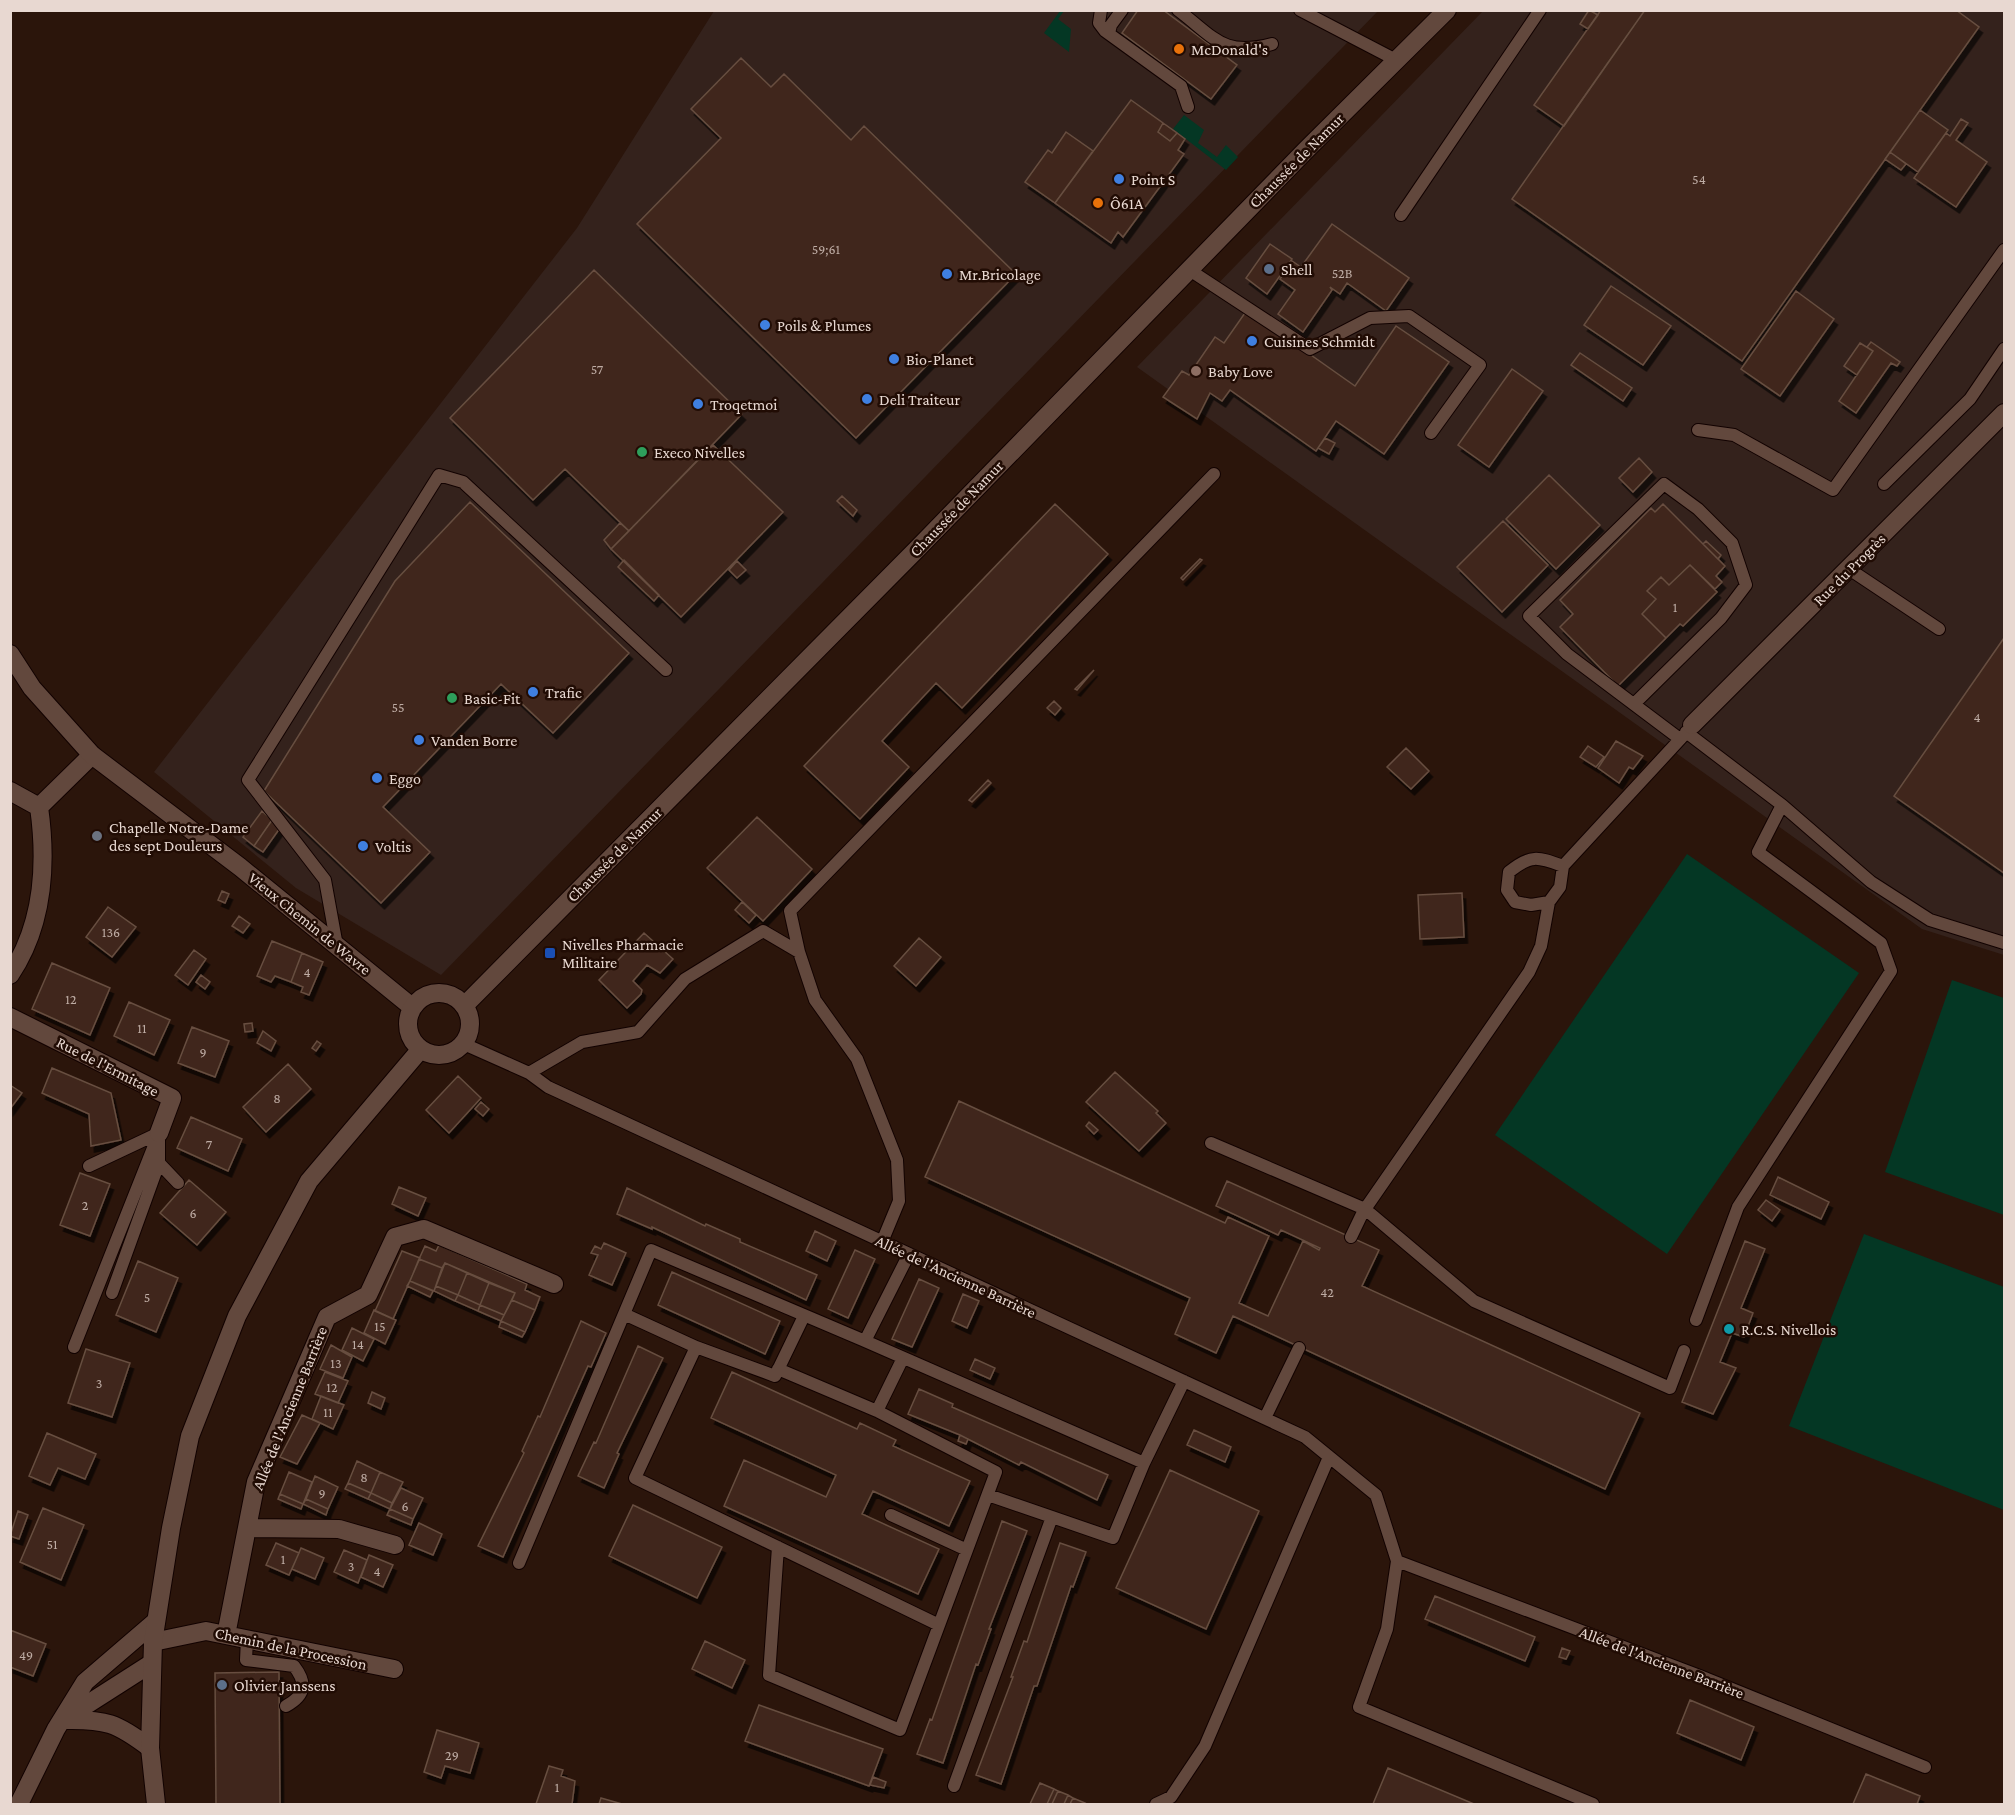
<svg xmlns="http://www.w3.org/2000/svg" width="2015" height="1815" font-family="'Crimson Pro',serif">
<defs>
<filter id="shadow"><feDropShadow dx="3.5" dy="6" stdDeviation="0" flood-color="#0009"/></filter>
</defs>
<rect width="100%" height="100%" fill="#2b150b"/>
<path fill="#34221c" d="M714,11H1378L441,975L296,888L154,772L577,228Z
M1483,11H2004V955L1922,929L1137,367Z"/>
<path fill="#043724" d="M1060,11H1064L1058,19L1071,29L1069,52L1044,33Z
M1184,115L1204,130L1198,143L1217,157L1226,145L1238,157L1226,170L1173,129Z
M1687,854L1859,973L1667,1254L1495,1135Z
M1952,980L2004,998V1215L1885,1172Z
M1864,1234L2004,1287V1510L1789,1426Z"/>
<path fill="#3f281c" stroke="#674e40" stroke-width="1.5" filter="url(#shadow)" d="M1138,10H1163L1237,65L1211,99L1122,33Z
M1589,10L1598,15L1588,29L1580,24Z
M1601,10H1645L1564,126L1534,105Z
M1645,10H1956L1979,27L1742,361L1512,199Z
M741,58L771,87L784,74L851,140L864,126L1016,274L856,438L637,224L721,138L691,109Z
M1131,100L1163,123L1158,132L1170,141L1177,133L1185,139L1178,150L1184,154L1123,237L1118,232L1111,243L1055,203Z
M1920,110L1948,130L1918,172L1890,152Z
M1961,119L1968,123L1956,140L1987,162L1956,207L1914,178L1946,133L1950,136Z
M1163,123L1177,133L1170,141L1158,132Z
M1066,132L1093,151L1055,203L1025,182L1048,150L1052,153Z
M1890,152L1906,164L1901,170L1885,159Z
M1332,224L1409,278L1386,311L1347,283L1340,294L1330,287L1332,290L1303,332L1278,314L1295,290L1280,279L1292,261L1301,267Z
M1270,244L1292,259L1267,294L1246,278Z
M594,270L742,414L629,531L565,469L533,500L450,418Z
M1611,286L1671,326L1643,365L1584,325Z
M1796,291L1834,319L1780,396L1741,369Z
M1247,310L1355,386L1396,326L1449,362L1384,454L1336,421L1316,451L1230,390L1222,401L1210,393L1197,419L1163,397L1182,371L1189,375L1215,337L1224,343Z
M1871,342L1900,362L1897,366L1891,363L1856,413L1839,401L1873,351L1867,347Z
M1860,343L1873,351L1857,375L1844,366Z
M1580,353L1632,388L1623,401L1571,365Z
M1512,369L1543,391L1489,467L1458,445Z
M1325,438L1335,443L1329,454L1318,448Z
M713,445L783,512L681,617L611,549Z
M1639,458L1652,472L1633,492L1619,478Z
M1549,475L1600,525L1556,569L1506,519Z
M842,496L857,510L853,516L837,501Z
M470,502L629,653L553,733L501,684L383,807L430,852L381,903L264,791L395,581Z
M1055,504L1108,554L962,708L936,683L882,741L909,767L860,819L804,766Z
M1663,504L1725,566L1716,576L1722,582L1715,589L1690,565L1669,585L1661,577L1647,591L1656,599L1642,614L1666,638L1618,686L1560,627L1573,614L1560,600L1651,508L1655,512Z
M1503,521L1548,565L1502,612L1457,567Z
M620,523L629,531L611,549L604,540Z
M1706,541L1721,555L1718,559L1703,544Z
M1200,559L1202,560L1183,580L1181,578Z
M624,560L659,595L654,601L618,567Z
M737,561L746,570L737,578L729,570Z
M1690,565L1717,592L1683,626L1680,624L1666,638L1642,614L1656,599L1647,591L1661,577L1669,585Z
M2004,638V873L1894,796Z
M1094,670L1077,690L1075,689Z
M1054,701L1061,708L1055,715L1047,708Z
M1616,741L1643,756L1633,769L1629,767L1619,783L1598,768Z
M1588,746L1604,757L1596,767L1580,757Z
M1406,748L1429,771L1411,789L1387,767Z
M988,780L991,783L972,802L969,800Z
M262,811L272,820L254,846L243,837Z
M757,817L812,869L763,921L707,868Z
M272,820L280,828L263,852L254,846Z
M222,891L229,894L225,903L218,900Z
M1462,893L1464,937L1420,939L1418,895Z
M742,902L756,915L749,923L735,910Z
M108,907L136,927L112,957L86,937Z
M239,916L250,924L243,933L232,926Z
M644,933L673,959L660,973L647,965L633,981L642,990L641,994L627,1008L599,980Z
M919,938L941,957L916,986L894,966Z
M272,941L302,953L291,982L275,976L271,982L257,976Z
M194,950L206,959L188,985L175,975Z
M302,953L323,962L309,995L301,992L303,987L291,982Z
M52,963L110,988L90,1035L32,1009Z
M201,975L210,982L205,989L196,982Z
M129,1002L170,1020L154,1055L114,1036Z
M252,1023L253,1031L245,1032L244,1024Z
M192,1027L229,1041L215,1077L178,1063Z
M263,1031L276,1041L271,1051L257,1043Z
M317,1041L321,1044L316,1051L312,1048Z
M288,1064L311,1089L266,1132L243,1107Z
M52,1068L111,1093L121,1140L91,1146L89,1114L42,1093Z
M1115,1072L1158,1111L1156,1113L1166,1123L1139,1151L1086,1102Z
M458,1076L481,1098L449,1133L426,1110Z
M10,1085L22,1093L10,1109Z
M959,1101L1225,1223L1228,1217L1269,1236L1239,1303L1268,1316L1303,1241L1319,1250L1320,1248L1281,1230L1278,1235L1216,1206L1227,1181L1379,1250L1362,1286L1640,1413L1605,1489L1233,1316L1216,1353L1175,1334L1190,1298L925,1177Z
M481,1102L489,1109L483,1116L475,1109Z
M191,1117L242,1139L228,1171L177,1148Z
M1089,1122L1098,1130L1094,1134L1086,1126Z
M80,1173L110,1184L90,1236L60,1225Z
M1778,1177L1829,1202L1821,1219L1770,1195Z
M189,1180L226,1212L197,1245L160,1213Z
M399,1187L426,1198L418,1216L392,1204Z
M627,1188L705,1226L706,1224L740,1239V1242L817,1275L806,1300L652,1227V1229L617,1214Z
M1766,1200L1780,1210L1772,1221L1758,1210Z
M815,1231L836,1241L827,1261L806,1251Z
M1745,1241L1765,1249L1741,1308L1753,1313L1744,1337L1732,1333L1720,1362L1736,1368L1713,1414L1682,1402Z
M604,1243L626,1253L612,1285L589,1275L598,1255L591,1253L595,1246L601,1249Z
M439,1245L527,1284L525,1290L540,1297L535,1310L512,1300L515,1293L445,1263L442,1268L419,1259L425,1246L436,1251Z
M855,1250L875,1259L848,1318L828,1309Z
M402,1251L420,1258L393,1319L375,1311Z
M419,1259L442,1268L434,1291L410,1281Z
M138,1261L178,1278L156,1332L116,1315Z
M445,1263L467,1273L458,1295L436,1286Z
M672,1272L780,1321L765,1354L658,1305Z
M467,1273L489,1283L480,1305L458,1295Z
M919,1279L939,1288L912,1347L892,1339Z
M410,1281L433,1291L430,1297L407,1286Z
M489,1283L515,1293L504,1315L480,1305Z
M436,1286L458,1295L455,1301L434,1291Z
M963,1294L979,1301L967,1328L952,1321Z
M458,1295L480,1305L478,1311L455,1301Z
M512,1300L535,1310L525,1332L501,1321Z
M480,1305L504,1315L501,1321L478,1311Z
M374,1310L396,1320L385,1344L364,1333Z
M501,1321L525,1332L522,1337L499,1327Z
M581,1321L606,1333L591,1367L588,1366L503,1557L478,1546L524,1453L522,1451L538,1416L540,1417Z
M352,1328L374,1339L363,1361L342,1350Z
M331,1345L352,1357L343,1378L320,1369Z
M638,1346L663,1358L617,1453L619,1454L604,1488L578,1476L594,1442L596,1443Z
M86,1349L130,1363L112,1417L68,1403Z
M975,1359L995,1368L990,1379L970,1370Z
M325,1372L348,1381L338,1403L315,1394Z
M732,1372L857,1429L860,1423L896,1440L893,1446L970,1481L949,1526L873,1491L862,1514L939,1549L918,1594L724,1506L744,1460L826,1497L836,1475L711,1418Z
M919,1389L953,1404L952,1407L1108,1475L1097,1500L1021,1462L1019,1465L960,1435L908,1414Z
M372,1392L385,1398L381,1409L368,1403Z
M321,1396L344,1405L333,1429L312,1419Z
M302,1415L320,1423L297,1464L280,1457Z
M1194,1430L1231,1447L1225,1462L1187,1445Z
M47,1433L96,1454L85,1479L58,1468L50,1485L29,1476Z
M960,1435L968,1439L966,1444L958,1441Z
M357,1461L380,1472L371,1493L348,1483Z
M1170,1470L1259,1511L1206,1629L1116,1588Z
M289,1472L312,1482L303,1504L280,1494Z
M380,1472L403,1482L392,1503L371,1493Z
M315,1476L338,1487L328,1509L306,1499Z
M348,1483L371,1493L368,1499L345,1489Z
M401,1488L423,1498L413,1519L390,1509Z
M371,1493L392,1503L390,1509L368,1499Z
M280,1494L303,1504L301,1509L278,1499Z
M306,1499L328,1509L326,1515L303,1504Z
M633,1505L722,1547L697,1598L609,1556Z
M43,1508L84,1525L61,1580L20,1562Z
M390,1509L413,1519L411,1525L387,1515Z
M18,1511L28,1515L19,1539L10,1536Z
M1002,1521L1027,1531L989,1629H991L978,1665L976,1664L943,1763L917,1754L930,1719L932,1720Z
M419,1523L442,1534L433,1555L409,1545Z
M276,1543L299,1553L289,1575L266,1565Z
M1060,1543L1086,1552L1073,1587L1071,1586L1037,1686H1034L1001,1784L976,1775L1013,1677H1011L1024,1641L1027,1642Z
M301,1548L324,1558L315,1579L292,1569Z
M344,1550L367,1560L358,1583L334,1572Z
M369,1555L393,1565L383,1587L361,1577Z
M1435,1596L1535,1637L1525,1661L1425,1619Z
M10,1630L46,1644L33,1676L10,1667Z
M705,1641L745,1660L732,1688L692,1669Z
M1562,1648L1570,1651L1566,1659L1559,1657Z
M279,1672L280,1804H216L215,1673Z
M1690,1700L1754,1727L1741,1760L1677,1733Z
M759,1705L883,1749L869,1786L745,1741Z
M437,1730L479,1743L470,1773L445,1766L441,1778L424,1772Z
M549,1766L563,1770L561,1776L575,1781L572,1804H536Z
M1388,1768L1474,1804H1373Z
M1866,1774L1920,1796L1917,1804H1853Z
M873,1777L886,1782L884,1788L870,1785Z
M1040,1783L1054,1789L1047,1804H1030Z
M1054,1789L1058,1791L1052,1804H1047Z
M1058,1791L1068,1795L1064,1804H1052Z
M1068,1795L1073,1798L1070,1804H1064Z
M601,1798L622,1804H599Z
M1073,1798L1085,1803L1084,1804H1070Z"/>
<g fill="none" stroke-linecap="round" stroke-linejoin="round">
<g stroke="#120200" stroke-width="14">
<path id="service" d="M1101,10L1099,23L1105,31L1181,86L1188,107
M1178,10C1215,38 1223,57 1272,44
M1300,10L1396,60
M1109,33L1111,25L1122,10
M1401,215L1540,10
M1188,269L1310,349L1370,318L1409,316L1480,365L1431,433
M1698,430L1734,435L1833,490L2004,250
M1884,484L1970,399L2004,349
M1849,569L1939,629
M1634,704L1721,618L1746,585L1732,543L1698,509L1664,484L1529,616L1567,654L1680,739
M1686,732L1782,805L1758,852L1881,943L1891,971L1738,1207L1696,1320
M1782,805L1871,882L1930,920L2004,943
M1563,866C1538,857 1531,854 1509,872L1507,890L1515,902L1531,905L1549,902L1560,887L1563,866L1684,735
M337,946L325,880L248,780L439,475L463,482L666,670
M799,952L790,911L1214,474
M464,1044L529,1073L548,1087L1305,1437L1376,1495L1397,1561L1387,1629L1359,1707L1593,1804
M529,1073L582,1042L638,1032L685,979L763,931L799,952L815,1000L857,1059L897,1160L899,1201L882,1242
M1211,1143L1365,1209L1474,1301L1670,1388L1684,1351
M159,1163L178,1183
M89,1166L159,1133
M1351,1237L1363,1212L1529,972L1541,946L1549,902
M112,1293L159,1163V1140
M624,1314L696,1347L635,1478L939,1625
M865,1341L1144,1463L1113,1538L988,1495
M74,1347L159,1133
M696,1347L775,1376L804,1316
M778,1369L877,1411
M1265,1418L1299,1348
M1144,1463L1184,1381
M891,1515L967,1550
M778,1547L769,1675L900,1730L996,1472L877,1411L902,1360
M1397,1561L1700,1676L1925,1767
M519,1563L651,1250L865,1341L909,1254
M247,1639L246,1660L294,1666C307,1683 306,1695 286,1706
M954,1786L1052,1517
M1156,1804L1171,1797L1205,1746L1329,1457"/>
</g>
<g stroke="#120200" stroke-width="20">
<path id="minor" d="M1692,725L2004,413
M10,791L39,807
M39,807L92,755
M10,975C43,926 47,864 39,807
M10,1017L172,1098L159,1133
M247,1528L339,1529L395,1545
M226,1635L256,1482L327,1317L368,1295L395,1237L424,1229L554,1284
M153,1642L206,1631L394,1669"/>
</g>
<g stroke="#120200" stroke-width="20">
<path id="tertiary" d="M10,654L32,688L92,755L240,867L412,1007
M66,1718L152,1663
M64,1720C106,1719 117,1723 150,1748
M19,1804L56,1729L85,1682L156,1621"/>
</g>
<g stroke="#120200" stroke-width="20">
<path id="secondary" d="M408 1024a31 31 0 1 1 62 0a31 31 0 1 1-62 0Z
M465,1005L919,547L1306,150L1447,10
M156,1804L150,1748L153,1642L171,1528L190,1436L237,1316L309,1181L420,1050"/>
</g>
<use href="#service" stroke="#62483d" stroke-width="12"/>
<use href="#minor" stroke="#62483d" stroke-width="18"/>
<use href="#tertiary" stroke="#62483d" stroke-width="18"/>
<use href="#secondary" stroke="#62483d" stroke-width="18"/>
</g>
<g fill="#e8710a" stroke="#210c04" stroke-width="2">
<circle cx="1179" cy="49" r="6"/>
<circle cx="1098" cy="203" r="6"/>
</g>
<g fill="#3f7fe0" stroke="#210c04" stroke-width="2">
<circle cx="1119" cy="179" r="6"/>
<circle cx="947" cy="274" r="6"/>
<circle cx="765" cy="325" r="6"/>
<circle cx="1252" cy="341" r="6"/>
<circle cx="894" cy="359" r="6"/>
<circle cx="867" cy="399" r="6"/>
<circle cx="698" cy="404" r="6"/>
<circle cx="533" cy="692" r="6"/>
<circle cx="419" cy="740" r="6"/>
<circle cx="377" cy="778" r="6"/>
<circle cx="363" cy="846" r="6"/>
</g>
<g fill="#5c6f8a" stroke="#210c04" stroke-width="2">
<circle cx="1269" cy="269" r="6"/>
<circle cx="222" cy="1685" r="6"/>
</g>
<circle fill="#8d6e63" stroke="#210c04" stroke-width="2" cx="1196" cy="371" r="6"/>
<g fill="#2e9e5b" stroke="#210c04" stroke-width="2">
<circle cx="642" cy="452" r="6"/>
<circle cx="452" cy="698" r="6"/>
</g>
<circle fill="#6b7280" stroke="#210c04" stroke-width="2" cx="97" cy="836" r="6"/>
<rect fill="#1a4fb4" stroke="#210c04" stroke-width="2" x="544" y="947" width="12" height="12" rx="3"/>
<circle fill="#0f9aa8" stroke="#210c04" stroke-width="2" cx="1729" cy="1329" r="6"/>
<g text-anchor="middle" stroke-width="5" stroke-linejoin="round" paint-order="stroke">
<g font-size="14" fill="#beaca4">
<text x="1699" y="184">54</text>
<text x="826" y="254">59;61</text>
<text x="1342" y="278">52B</text>
<text x="597" y="374">57</text>
<text x="1675" y="612">1</text>
<text x="398" y="712">55</text>
<text x="1977" y="722">4</text>
<text x="111" y="937">136</text>
<text x="307" y="977">4</text>
<text x="71" y="1004">12</text>
<text x="142" y="1033">11</text>
<text x="203" y="1057">9</text>
<text x="277" y="1103">8</text>
<text x="209" y="1149">7</text>
<text x="85" y="1210">2</text>
<text x="193" y="1218">6</text>
<text x="1327" y="1297">42</text>
<text x="147" y="1302">5</text>
<text x="380" y="1331">15</text>
<text x="358" y="1349">14</text>
<text x="336" y="1368">13</text>
<text x="99" y="1388">3</text>
<text x="332" y="1392">12</text>
<text x="328" y="1417">11</text>
<text x="364" y="1482">8</text>
<text x="322" y="1498">9</text>
<text x="405" y="1511">6</text>
<text x="52" y="1549">51</text>
<text x="283" y="1564">1</text>
<text x="351" y="1571">3</text>
<text x="377" y="1576">4</text>
<text x="26" y="1660">49</text>
<text x="452" y="1760">29</text>
<text x="557" y="1792">1</text>
</g>
<g font-size="16" fill="#e8d8d1" stroke="#210c04" text-anchor="start">
<text x="1191" y="55">McDonald's</text>
<text x="1131" y="185">Point S</text>
<text x="1110" y="209">Ô61A</text>
<text x="1281" y="275">Shell</text>
<text x="959" y="280">Mr.Bricolage</text>
<text x="777" y="331">Poils &amp; Plumes</text>
<text x="1264" y="347">Cuisines Schmidt</text>
<text x="906" y="365">Bio-Planet</text>
<text x="1208" y="377">Baby Love</text>
<text x="879" y="405">Deli Traiteur</text>
<text x="710" y="410">Troqetmoi</text>
<text x="654" y="458">Execo Nivelles</text>
<text x="545" y="698">Trafic</text>
<text x="464" y="704">Basic-Fit</text>
<text x="431" y="746">Vanden Borre</text>
<text x="389" y="784">Eggo</text>
<text x="109" y="833">Chapelle Notre-Dame<tspan x="109" dy="18">des sept Douleurs</tspan></text>
<text x="375" y="852">Voltis</text>
<text x="562" y="950">Nivelles Pharmacie<tspan x="562" dy="18">Militaire</tspan></text>
<text x="1741" y="1335">R.C.S. Nivellois</text>
<text x="234" y="1691">Olivier Janssens</text>
</g>
<g font-size="16" fill="#e8d8d1" stroke="#210c04">
<text transform="translate(1296 160) rotate(-45)" y="6">Chaussée de Namur</text>
<text transform="translate(956 508) rotate(-46)" y="6">Chaussée de Namur</text>
<text transform="translate(1849 569) rotate(-45)" y="6">Rue du Progrès</text>
<text transform="translate(614 854) rotate(-45)" y="6">Chaussée de Namur</text>
<text transform="translate(310 923) rotate(39)" y="6">Vieux Chemin de Wavre</text>
<text transform="translate(108 1066) rotate(27)" y="6">Rue de l'Ermitage</text>
<text transform="translate(956 1276) rotate(25)" y="6">Allée de l'Ancienne Barrière</text>
<text transform="translate(289 1408) rotate(-68)" y="6">Allée de l'Ancienne Barrière</text>
<text transform="translate(291 1648) rotate(12)" y="6">Chemin de la Procession</text>
<text transform="translate(1662 1662) rotate(21)" y="6">Allée de l'Ancienne Barrière</text>
</g>
</g>
<rect width="2015" height="1815" fill="none" stroke="#e8d8d1" stroke-width="24"/>
</svg>
